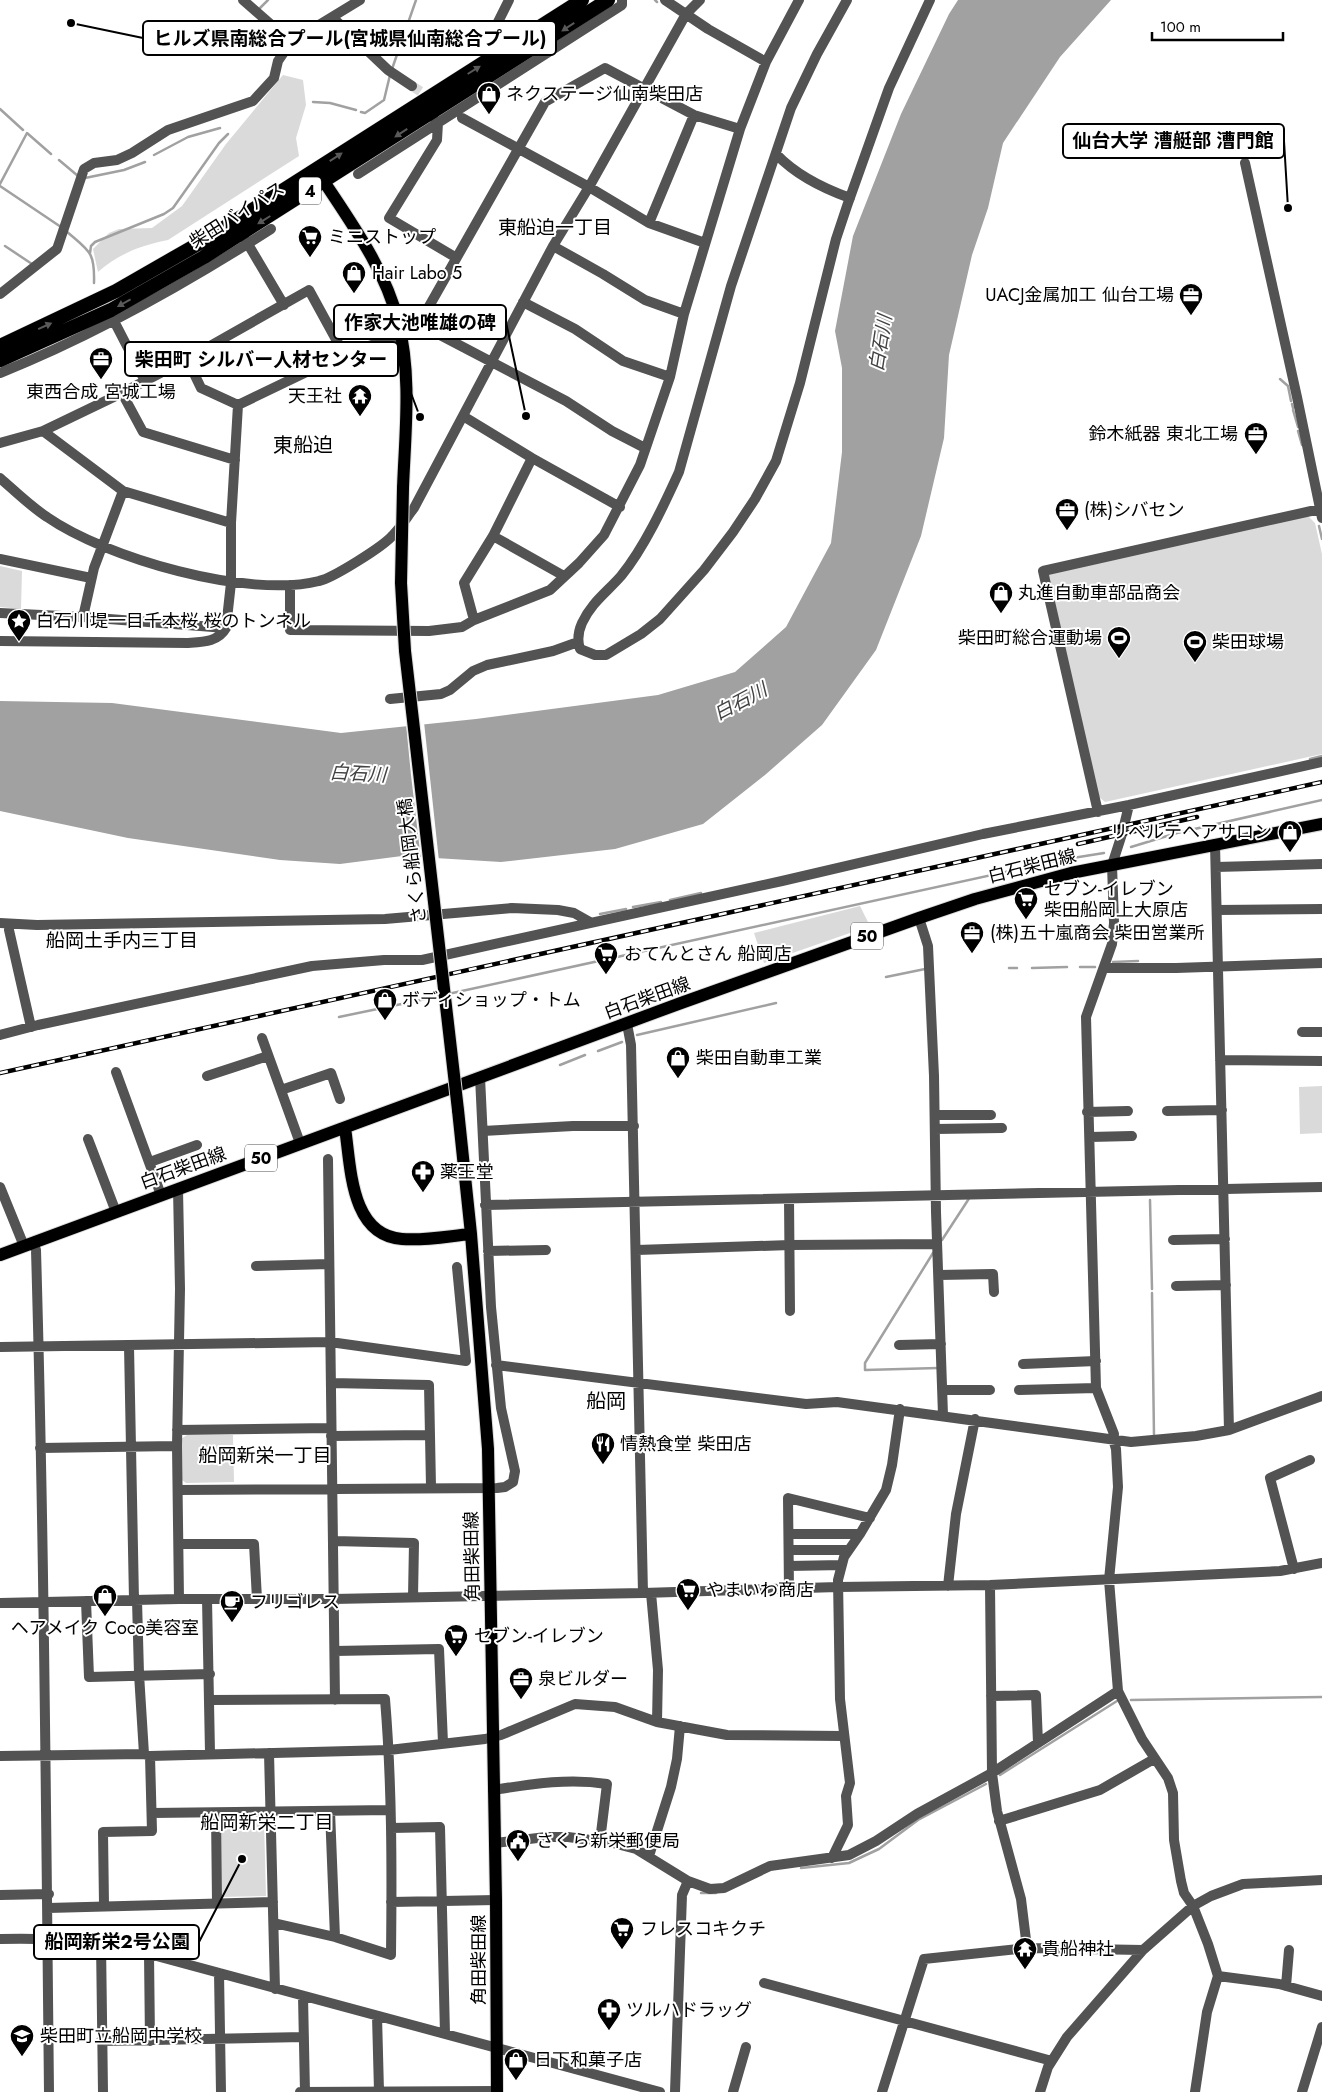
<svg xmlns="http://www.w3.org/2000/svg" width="1322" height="2092" font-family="Jost,'Noto Sans JP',sans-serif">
<rect width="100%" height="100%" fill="#fff"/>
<path fill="#dadada" d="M283,75L303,80L306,105L296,138L299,156L168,240C142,245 118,254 98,272L93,249L109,233L119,229L152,228L182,206L226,144Z
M1308,516L1315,523L1322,554V754L1105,802L1099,797L1048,573Z
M0,566L22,571L21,609L0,607Z
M860,906L870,926L764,963L754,933Z
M1322,1086V1133L1300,1134L1299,1087Z
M187,1435H233L234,1482L186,1483L182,1480L181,1439Z
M260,1818L264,1821L266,1896L220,1897V1819Z"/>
<path fill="#a1a1a1" d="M958,0H1111L1060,57L1003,143L988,208L972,255L949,355L944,438L921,536L876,650L822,725L765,775L703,824L615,849L501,862L402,856L340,864L280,860L128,838L0,811V701L112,703L341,733L476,719L658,695L735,672L786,627L831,543L842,452V368L835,331L853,236L901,114L949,14Z"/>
<path fill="#fff" d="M424,722L439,861L421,860L411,775L406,724Z"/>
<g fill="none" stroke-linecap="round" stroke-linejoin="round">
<path stroke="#a1a1a1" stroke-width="2.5" d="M655,0L657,2
M259,9L268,0
M392,69L416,0
M313,102L330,103L356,110
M0,109L23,130
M361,112L365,113L384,100L390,75
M154,155L188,137L220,128
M59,160L78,176
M85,178L124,170L145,162
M0,184L27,133L51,154
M0,186L61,227L60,229
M66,231C89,251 95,251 94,283
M5,246L32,264
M90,253L91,246L95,242L164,214L173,208L219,143L228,134
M1280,379L1288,386L1291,401
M1292,404L1293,408
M1293,410L1298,427
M1298,431L1302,445
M1319,526L1322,539
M1310,759L1322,756
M1131,847L1177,833L1322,800
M670,900L701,893
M633,907L661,902
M600,914L626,909
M1113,962L1138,961
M1080,967H1095
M1009,968H1017
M1032,968L1067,967
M886,977L925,969
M448,994L1060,860L1104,853
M339,1017L440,996
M637,1035L776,1003
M598,1051L622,1042
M560,1065L585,1055
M1150,1200L1152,1289
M942,1240L970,1197
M933,1253L865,1363V1370L938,1368
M1152,1293L1154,1436
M1131,1700L1322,1697
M1000,1775L1117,1701
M801,1868L849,1863L866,1855L879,1849L918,1820L986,1784
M701,1893H716"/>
<path stroke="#d9d9d9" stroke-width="10" stroke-dasharray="10 5" stroke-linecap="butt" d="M412,86L434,100"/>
<g stroke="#dbdbdb" stroke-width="14">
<path id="major" d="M319,174C349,220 385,268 398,321C412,376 405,433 403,488
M458,1110L471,1234L488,1449L496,1900L497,2092
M345,1128C351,1167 350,1235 402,1239C425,1241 449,1236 471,1234
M0,1255L681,1003L919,918L975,899L1071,873L1322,824"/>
</g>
<g stroke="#dbdbdb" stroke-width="15">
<path id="highway" d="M0,346L116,291L205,240L582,0
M0,360L111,310L204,257L608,0"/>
</g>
<path stroke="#535353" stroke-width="10" d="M243,0L291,42
M847,0L817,54L791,108L731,286L679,472C664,505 644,548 621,576C607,592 591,603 582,623C578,632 577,640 580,649L595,655H606L641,634L660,619L704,570L733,532L755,499L776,461L800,383L836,239L847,206L889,88L930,0
M332,17L388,70L412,86
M493,58L488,42L509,0
M766,62L799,0
M462,118L589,187L649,223L705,243
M435,120L438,123L437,140L389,218L455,257
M776,154C796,175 822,188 850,198
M1245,163L1297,397L1322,518
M358,174L622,5V0
M649,223L694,115
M245,239L284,305
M553,246L603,274L645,300L684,314
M0,294L57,249L84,169L94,163L117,160L132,153L168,130L253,101L274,78L278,61L291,42L360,0
M523,302L575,329L623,361L670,377
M114,321L145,381
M419,324L566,401L612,431L645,448
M344,354L409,333L419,324L545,102L605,68L694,115L740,129
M0,373C95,335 185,284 271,229
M122,393L187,359L201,388L238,405
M463,416L532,458L620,507
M43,431L122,393L143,432L235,460
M0,443L43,431L123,491L231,523
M0,478C15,491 30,506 47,517C106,558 248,599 319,581C333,578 384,546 393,535C401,527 407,517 414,508L553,246L589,187L686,14L700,0
M493,536L564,576
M0,559L91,578
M290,585V630L429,631L462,627L474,620L550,590L579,563L604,535L640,465L670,377L684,314L740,129L766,62L708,29L665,0
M0,613L83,617L226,628
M83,617L94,568L123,491
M474,620L464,583L493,536L532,458
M0,641L188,643C203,642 218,642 226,628L231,583V523L238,405L344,354L309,290L187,359
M390,699L441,694L450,690L473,671L487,665L553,651L578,642
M1129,805L1122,834L1112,865L1114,923L1112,944L1086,1017L1096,1388L1114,1434L1113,1439L1116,1449L1118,1487L1109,1580L1118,1691L1142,1739L1168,1778L1173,1793L1174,1840L1181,1881L1184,1893L1193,1906L1208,1944L1218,1976L1207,2012L1195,2092
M1098,812L1043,571L1320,509
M1215,844L1229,1430
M1216,867L1322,864
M1217,910L1322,909
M919,918L928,946L934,1076L936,1212L943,1415
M0,923L37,925L385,919L512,908L558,910L574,913L590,922
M9,930L31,1027
M1104,968H1176L1322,963
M627,1024L631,1045L643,1593
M1302,1032H1322
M0,1035L38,1025L312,966L384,960H422L782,881L983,834L1129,805L1322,762
M262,1038L300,1143
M1220,1060L1322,1061
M116,1072L161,1195
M207,1076L268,1056
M281,1090L331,1073L340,1099
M1167,1111L1222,1110
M1087,1112L1128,1111
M935,1115H991
M935,1129L1002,1128
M483,1131L573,1126H634
M1090,1137L1132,1136
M88,1139L116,1212
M328,1159L335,1700
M150,1162L197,1145
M0,1187L24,1246
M178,1189L180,1289L177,1446L179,1599
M789,1199L790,1311
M485,1205L1322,1187
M1173,1240L1225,1239
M33,1243L36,1250C44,1531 46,1811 49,2092
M637,1250L790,1245L937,1244
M488,1251L546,1250
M256,1266L329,1264
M939,1275L993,1274L994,1292
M1176,1286L1226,1285
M899,1345L941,1344
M129,1346L134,1600
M0,1347L330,1342L466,1361L457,1267
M1023,1364L1096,1361
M496,1365L806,1404L837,1402L1131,1442L1196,1436L1229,1430L1322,1396
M331,1383L429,1385L431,1487
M943,1390H990
M1019,1390L1096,1388
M177,1430L331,1428
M331,1436L429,1435
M40,1448L177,1446
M178,1490L497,1488L505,1487L513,1482L515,1471L501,1408L491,1307L480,1077
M789,1534H860
M334,1541L414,1543L413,1597
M179,1544H254L257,1599
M789,1550H848
M789,1566L842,1565
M1294,1569L1270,1478L1310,1460
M990,1585L992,1773L997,1811L1021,1899L1027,1948
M948,1586L956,1514L975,1419
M789,1589L788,1498L870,1518
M651,1593L658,1670L657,1722
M207,1599L210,1753
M137,1600L139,1674L144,1754
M86,1601L89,1677L210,1674
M0,1603L179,1599H333L643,1593L838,1587L990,1585L1280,1571L1322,1563
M335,1651L439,1649L443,1743
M991,1696L1036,1695L1038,1743
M210,1700L385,1699C392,1784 392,1869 391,1955L335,1937L274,1923
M269,1753L275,1989
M0,1756L144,1754L150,1756L389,1750L485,1739L501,1735L575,1704L615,1707L657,1722L727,1735L843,1736
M493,1790C532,1784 568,1778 607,1784L600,1841
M330,1811L335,1937
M152,1813L390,1810
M216,1813L217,1903
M999,1821L1100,1790L1154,1759
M391,1828L440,1827L445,2034
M495,1843L546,1837H568L613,1843L636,1849L688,1881L710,1889L724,1888L770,1866L849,1855L876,1841L917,1814L992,1773L1118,1691
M649,1856L671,1787L677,1759L680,1726
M832,1858L848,1825L846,1796L850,1783L840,1699L838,1580L844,1557L860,1534L886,1490L892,1465L900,1409
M0,1895L49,1894
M391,1902L496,1900
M104,1905L103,1832L152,1831L150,1756
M48,1908L273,1902
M0,1939C43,1938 84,1939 127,1948L660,2092
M101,1943L103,2092
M149,1954L150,2041
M219,1973L221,2092
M1218,1976L1279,1984L1322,1996
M764,1983L1052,2061
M1286,1986L1289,1950
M303,1996L305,2092
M377,2016L379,2091
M101,2041L304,2037
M300,2092L497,2091
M675,2092L682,1895L688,1881
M733,2092L746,2047
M882,2092L924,1959L1027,1948L1143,1950
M1040,2092L1048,2067L1067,2037L1143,1950L1193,1906L1211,1896L1243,1884L1322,1880
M1302,2092L1322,2027"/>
<use href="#major" stroke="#000" stroke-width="12"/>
<use href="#highway" stroke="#000" stroke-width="14"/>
<g stroke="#000" stroke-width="4.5">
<path id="rail" d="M1078,844L1197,817
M0,1073L1322,782"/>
</g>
<use href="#rail" stroke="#fff" stroke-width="2.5" stroke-dasharray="8" stroke-linecap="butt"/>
<g stroke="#dbdbdb" stroke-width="14" stroke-linecap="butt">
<path id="major-bridge" d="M403,488L401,583L405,651L458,1110"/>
</g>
<use href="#major-bridge" stroke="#000" stroke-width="12"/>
</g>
<defs><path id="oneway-solid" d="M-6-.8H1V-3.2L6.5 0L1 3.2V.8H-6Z" transform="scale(1.25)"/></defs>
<g fill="#595959">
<use href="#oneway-solid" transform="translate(568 27) rotate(147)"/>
<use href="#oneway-solid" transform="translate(474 70) rotate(-32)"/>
<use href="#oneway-solid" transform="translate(401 133) rotate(147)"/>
<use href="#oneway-solid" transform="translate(336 157) rotate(-33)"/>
<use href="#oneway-solid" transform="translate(264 220) rotate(148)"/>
<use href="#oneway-solid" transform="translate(124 303) rotate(151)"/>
<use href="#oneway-solid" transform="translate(45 326) rotate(-24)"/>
</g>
<defs>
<g id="shop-pin" transform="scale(1.25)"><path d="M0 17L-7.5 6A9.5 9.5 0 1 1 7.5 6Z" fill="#000" stroke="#fff"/><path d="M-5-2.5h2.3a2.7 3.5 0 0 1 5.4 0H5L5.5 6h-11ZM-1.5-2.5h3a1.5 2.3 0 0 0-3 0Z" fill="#fff"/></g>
<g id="supermarket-pin" transform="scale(1.25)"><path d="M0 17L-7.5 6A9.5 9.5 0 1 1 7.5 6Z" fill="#000" stroke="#fff"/><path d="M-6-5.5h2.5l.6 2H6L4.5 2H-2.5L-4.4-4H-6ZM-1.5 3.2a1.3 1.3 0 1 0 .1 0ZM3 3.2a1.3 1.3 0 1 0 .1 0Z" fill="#fff"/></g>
<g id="office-pin" transform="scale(1.25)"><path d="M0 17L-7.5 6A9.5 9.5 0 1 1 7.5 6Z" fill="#000" stroke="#fff"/><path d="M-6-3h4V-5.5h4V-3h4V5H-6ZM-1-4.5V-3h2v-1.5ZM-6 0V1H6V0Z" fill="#fff"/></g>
<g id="temple-pin" transform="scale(1.25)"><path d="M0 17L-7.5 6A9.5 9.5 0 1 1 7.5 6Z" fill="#000" stroke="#fff"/><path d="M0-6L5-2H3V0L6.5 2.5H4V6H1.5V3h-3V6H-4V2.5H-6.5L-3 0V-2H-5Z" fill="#fff"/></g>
<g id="sight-pin" transform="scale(1.25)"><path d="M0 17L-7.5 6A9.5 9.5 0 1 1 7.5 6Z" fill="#000" stroke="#fff"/><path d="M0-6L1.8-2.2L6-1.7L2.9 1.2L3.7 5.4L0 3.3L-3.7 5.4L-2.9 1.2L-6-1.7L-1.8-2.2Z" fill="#fff"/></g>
<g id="stadium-pin" transform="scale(1.25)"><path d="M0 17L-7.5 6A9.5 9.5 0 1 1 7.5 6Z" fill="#000" stroke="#fff"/><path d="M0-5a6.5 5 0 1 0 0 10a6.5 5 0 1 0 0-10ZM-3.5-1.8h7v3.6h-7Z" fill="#fff"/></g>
<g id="pharmacy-pin" transform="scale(1.25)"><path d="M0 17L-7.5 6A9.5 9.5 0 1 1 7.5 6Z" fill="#000" stroke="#fff"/><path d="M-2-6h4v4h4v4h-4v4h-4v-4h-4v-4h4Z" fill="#fff"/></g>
<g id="restaurant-pin" transform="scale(1.25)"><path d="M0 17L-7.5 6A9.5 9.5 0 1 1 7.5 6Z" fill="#000" stroke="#fff"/><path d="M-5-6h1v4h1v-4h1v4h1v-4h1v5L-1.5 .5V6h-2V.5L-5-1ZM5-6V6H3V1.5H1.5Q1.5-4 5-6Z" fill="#fff"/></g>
<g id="cafe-pin" transform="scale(1.25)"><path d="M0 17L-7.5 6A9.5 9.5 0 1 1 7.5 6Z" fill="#000" stroke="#fff"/><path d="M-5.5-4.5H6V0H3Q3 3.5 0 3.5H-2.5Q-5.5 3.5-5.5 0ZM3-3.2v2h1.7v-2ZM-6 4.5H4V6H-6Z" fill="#fff"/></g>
<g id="civic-pin" transform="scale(1.25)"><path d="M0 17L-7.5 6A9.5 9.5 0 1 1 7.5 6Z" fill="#000" stroke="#fff"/><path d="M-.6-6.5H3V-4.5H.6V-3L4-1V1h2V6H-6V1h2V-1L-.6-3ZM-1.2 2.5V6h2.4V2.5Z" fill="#fff"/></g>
<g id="school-pin" transform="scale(1.25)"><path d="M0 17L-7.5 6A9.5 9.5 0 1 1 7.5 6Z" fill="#000" stroke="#fff"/><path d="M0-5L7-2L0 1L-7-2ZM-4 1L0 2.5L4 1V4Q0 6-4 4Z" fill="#fff"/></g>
</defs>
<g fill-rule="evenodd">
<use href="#shop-pin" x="489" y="94"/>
<use href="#supermarket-pin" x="310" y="237"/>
<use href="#shop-pin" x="354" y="273"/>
<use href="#office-pin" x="1191" y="295"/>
<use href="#office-pin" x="101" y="359"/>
<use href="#temple-pin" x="360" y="396"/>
<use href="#office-pin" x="1256" y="434"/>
<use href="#office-pin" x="1067" y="510"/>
<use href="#shop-pin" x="1001" y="593"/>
<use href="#sight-pin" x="19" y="621"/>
<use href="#stadium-pin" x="1119" y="638"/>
<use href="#stadium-pin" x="1195" y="642"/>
<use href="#shop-pin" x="1290" y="832"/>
<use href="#supermarket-pin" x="1026" y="899"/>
<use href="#office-pin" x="972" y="933"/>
<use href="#supermarket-pin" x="606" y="954"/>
<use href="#shop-pin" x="385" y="1000"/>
<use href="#shop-pin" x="678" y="1058"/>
<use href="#pharmacy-pin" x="423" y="1172"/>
<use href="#restaurant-pin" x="603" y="1444"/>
<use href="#supermarket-pin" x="688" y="1590"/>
<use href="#shop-pin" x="105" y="1596"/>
<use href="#cafe-pin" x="232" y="1602"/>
<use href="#supermarket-pin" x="456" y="1636"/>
<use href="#office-pin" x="521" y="1679"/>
<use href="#civic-pin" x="518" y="1841"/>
<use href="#supermarket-pin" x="622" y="1929"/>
<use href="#temple-pin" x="1025" y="1949"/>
<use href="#pharmacy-pin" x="609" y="2010"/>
<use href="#school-pin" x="22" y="2036"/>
<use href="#shop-pin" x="516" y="2060"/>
</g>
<g text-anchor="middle" stroke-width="4" stroke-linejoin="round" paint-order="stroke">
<g fill="#fff" stroke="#4c4c4c" stroke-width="1">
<rect x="299" y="177.5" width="22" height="27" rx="4"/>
<rect x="851" y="922.5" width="32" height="27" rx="4"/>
<rect x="245" y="1144.5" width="32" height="27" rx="4"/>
</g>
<g font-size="16" font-weight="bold" fill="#000">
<text x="310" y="197">4</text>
<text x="867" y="942">50</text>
<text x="261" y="1164">50</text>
</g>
<g font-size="18" fill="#000" stroke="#fff" text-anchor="start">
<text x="506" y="100">ネクステージ仙南柴田店</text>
<text x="328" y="243">ミニストップ</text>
<text x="372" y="279">Hair Labo 5</text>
<text x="1174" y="301" text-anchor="end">UACJ金属加工 仙台工場</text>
<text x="101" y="398" text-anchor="middle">東西合成 宮城工場</text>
<text x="342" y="402" text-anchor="end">天王社</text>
<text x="1238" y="440" text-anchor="end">鈴木紙器 東北工場</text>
<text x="1084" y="516">(株)シバセン</text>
<text x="1018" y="599">丸進自動車部品商会</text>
<text x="36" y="627">白石川堤一目千本桜 桜のトンネル</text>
<text x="1102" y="644" text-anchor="end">柴田町総合運動場</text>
<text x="1212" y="648">柴田球場</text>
<text x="1272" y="838" text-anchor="end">リベルテヘアサロン</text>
<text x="1044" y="895">セブン-イレブン<tspan x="1044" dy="21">柴田船岡上大原店</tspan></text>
<text x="990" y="939">(株)五十嵐商会 柴田営業所</text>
<text x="624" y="960">おてんとさん 船岡店</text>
<text x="402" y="1006">ボディショップ・トム</text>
<text x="696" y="1064">柴田自動車工業</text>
<text x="440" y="1178">薬王堂</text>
<text x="620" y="1450">情熱食堂 柴田店</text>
<text x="706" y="1596">やまいわ商店</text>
<text x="250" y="1608">フリゴレス</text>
<text x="105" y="1634" text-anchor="middle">ヘアメイク Coco美容室</text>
<text x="474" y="1642">セブン-イレブン</text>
<text x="538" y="1685">泉ビルダー</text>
<text x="536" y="1847">さくら新栄郵便局</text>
<text x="640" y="1935">フレスコキクチ</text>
<text x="1042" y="1955">貴船神社</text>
<text x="626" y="2016">ツルハドラッグ</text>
<text x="40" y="2042">柴田町立船岡中学校</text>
<text x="534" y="2066">日下和菓子店</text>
</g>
<g font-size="18" fill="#000" stroke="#fff">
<text transform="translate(237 215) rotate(-32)" y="6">柴田バイパス</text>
<text transform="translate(412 861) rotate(-97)" y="6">さくら船岡大橋</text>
<text transform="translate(1032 866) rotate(-14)" y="6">白石柴田線</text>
<text transform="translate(647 998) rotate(-20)" y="6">白石柴田線</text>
<text transform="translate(183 1168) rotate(-20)" y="6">白石柴田線</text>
<text transform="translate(472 1556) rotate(-91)" y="6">角田柴田線</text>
<text transform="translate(479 1960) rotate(-90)" y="6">角田柴田線</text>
</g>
<g font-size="19" fill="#000" stroke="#fff">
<text x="555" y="234">東船迫一丁目</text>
<text x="122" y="947">船岡土手内三丁目</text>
<text x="265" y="1462">船岡新栄一丁目</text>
<text x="267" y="1829">船岡新栄二丁目</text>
</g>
<g font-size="19" font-style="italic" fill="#424242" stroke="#fff">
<text transform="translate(880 343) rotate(-81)" y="7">白石川</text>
<text transform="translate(740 701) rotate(-28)" y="7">白石川</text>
<text transform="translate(358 773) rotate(3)" y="7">白石川</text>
</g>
<g font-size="20" fill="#000" stroke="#fff">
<text x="303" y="452">東船迫</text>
<text x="606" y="1408">船岡</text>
</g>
</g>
<path fill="none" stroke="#000" stroke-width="2" d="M71 23L143 38M1288 208L1284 141M526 416L506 322M420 417L398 359M242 1859L199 1942"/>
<g fill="#000" stroke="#fff" stroke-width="2">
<circle cx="71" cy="23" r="5"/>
<circle cx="1288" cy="208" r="5"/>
<circle cx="526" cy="416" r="5"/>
<circle cx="420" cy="417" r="5"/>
<circle cx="242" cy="1859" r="5"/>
</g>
<g fill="#fff" stroke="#000" stroke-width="2">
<rect x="143" y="21" width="413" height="34" rx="5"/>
<rect x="1063" y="124" width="221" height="34" rx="5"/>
<rect x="334" y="305" width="172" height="34" rx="5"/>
<rect x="125" y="342" width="273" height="34" rx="5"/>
<rect x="34" y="1925" width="165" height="34" rx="5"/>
</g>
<g font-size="19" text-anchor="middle" font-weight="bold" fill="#000">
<text x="350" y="45">ヒルズ県南総合プール(宮城県仙南総合プール)</text>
<text x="1173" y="147">仙台大学 漕艇部 漕門館</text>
<text x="420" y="329">作家大池唯雄の碑</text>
<text x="261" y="366">柴田町 シルバー人材センター</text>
<text x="117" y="1948">船岡新栄2号公園</text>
</g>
<path d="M1152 32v8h131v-8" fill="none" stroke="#000000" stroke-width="2.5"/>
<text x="1160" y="32" font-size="15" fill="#000000" stroke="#ffffff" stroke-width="4" paint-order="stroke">100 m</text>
</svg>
